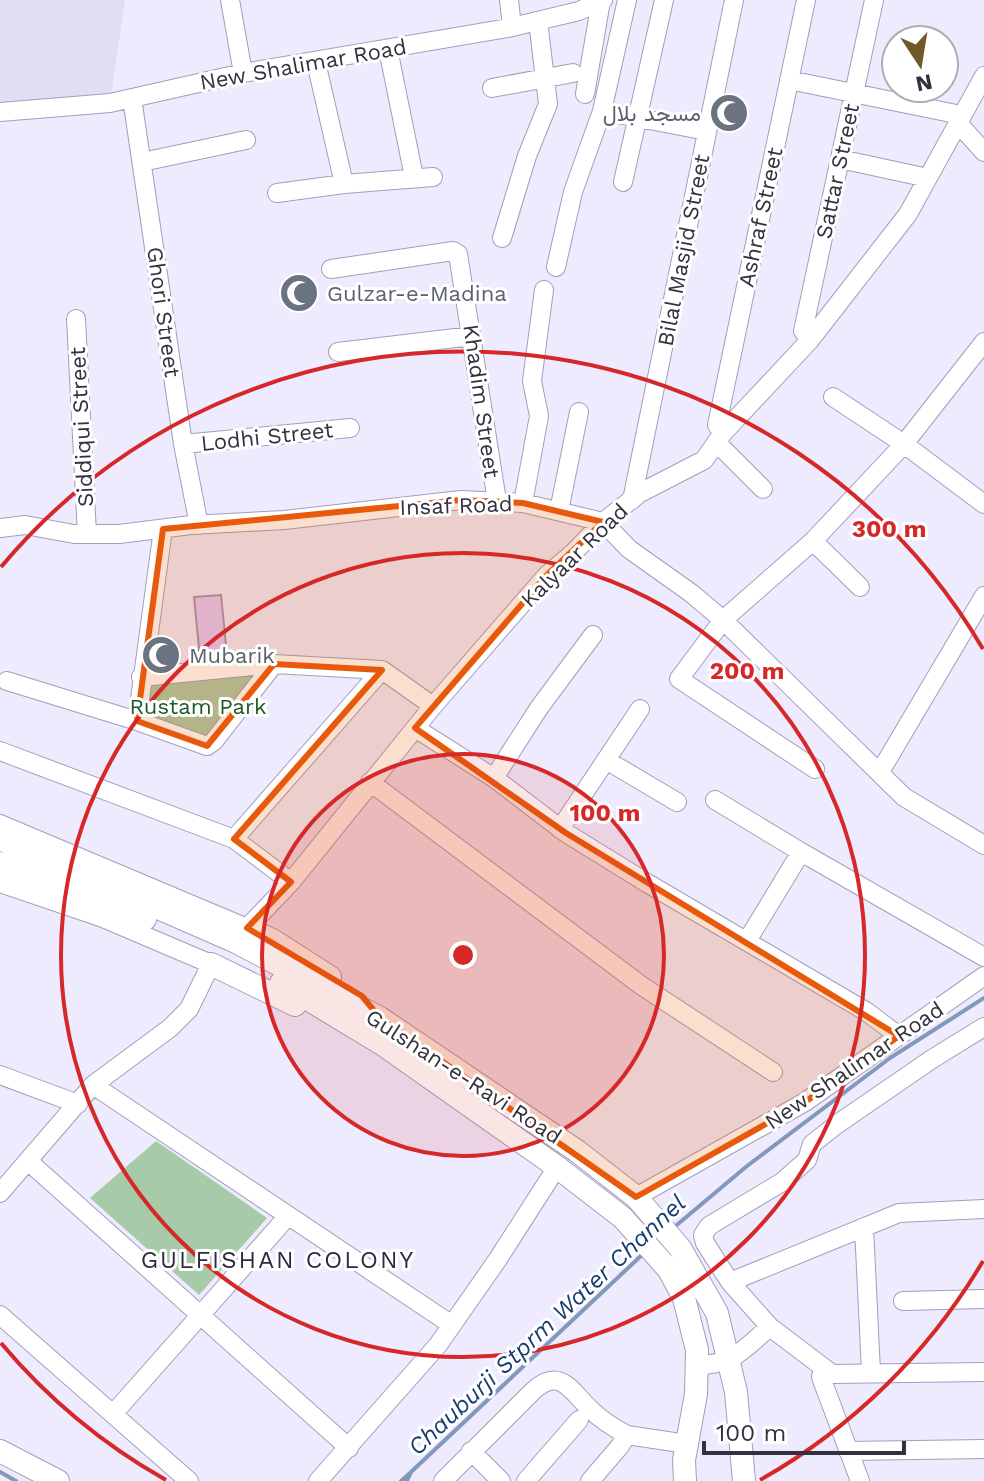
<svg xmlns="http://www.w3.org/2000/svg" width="984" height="1481" font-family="'Work Sans',Vazirmatn,sans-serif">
<rect width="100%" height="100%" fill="#eeebfe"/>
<path fill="#e1ddf5" d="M0,0H125L110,103L0,116Z"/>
<path fill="#a7cba8" d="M274,664L214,741L137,721L144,677Z
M156,1141L267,1218L199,1295L90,1198Z"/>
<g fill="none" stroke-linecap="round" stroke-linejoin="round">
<path stroke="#8398ba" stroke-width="4" d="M672,1229L747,1166L890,1058L984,998
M0,1472L16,1481
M401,1481L410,1473
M407,1481L411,1472L644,1253"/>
</g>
<path fill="#e0cafa" stroke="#a094b0" stroke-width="2" d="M221,595L227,655L200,658L194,597Z"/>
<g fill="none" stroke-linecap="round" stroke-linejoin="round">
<g stroke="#a29ebc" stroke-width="20">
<path id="minor" d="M230,0L243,73
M509,0L512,27
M388,49L414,177
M316,62L344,184
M789,80L961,115
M492,88L573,73
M585,94L601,1
M132,98L183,444L199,525
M602,111L707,131
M0,112L110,103L243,73L508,28L579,11L603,0
M957,122L984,152
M840,159L928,178
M142,162L246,140
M623,182L664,0
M277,193L344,184L433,177
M502,238L527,156L548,104L538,21
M556,267L573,192L602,111L627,0
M331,269L453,251L458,254L497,501
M76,319L87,534
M810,340L803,331L874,0
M338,352L472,336
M833,397L904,444L984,504
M723,433L717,425L806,0
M716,442L763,489
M183,444L350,428
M632,500L734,0
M523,503L539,416L532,381L544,290
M559,511L579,412
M0,528L25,525L74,534H119L191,525L284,520L461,500L523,503L603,522L629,549L691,593L723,620L904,797L984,845
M813,541L860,587
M141,677L274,664L382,670L433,706
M7,681L137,721L207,746L214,741L274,664
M137,721L163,529
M415,728L494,778L566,833L647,883L867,1012L899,1036
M0,751L234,839L382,670
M606,760L677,802
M815,769L679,679L723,620L813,541L904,444L984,342
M880,772L984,596
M494,778L539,708L593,635
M370,782L642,986L773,1072
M715,800L801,852
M0,824L247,928L291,882L433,706L547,575L574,552L603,522L640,493L704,460L723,433L810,340L908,214L984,76
M560,829L640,709
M234,839L291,882
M0,883L103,918L211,964L189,1009L170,1028L93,1085L0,1193
M747,941L801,852L984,957
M0,1075L78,1104
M93,1085L452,1325
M28,1161L349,1448
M636,1197L805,1102L984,976
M864,1227L871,1372
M730,1282L899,1213L984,1209
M903,1301L984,1299
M0,1315L189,1481
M770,1327L730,1282L705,1243L703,1235L709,1226L782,1182L807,1160L812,1144L836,1125L932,1059L984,1027
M698,1365C734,1365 744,1348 770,1327L832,1374L984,1372
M825,1370L821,1376L822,1380L860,1481
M113,1414L288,1216
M471,1451L501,1481
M848,1451L984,1449
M318,1481L438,1345L498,1259L557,1167
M443,1481L533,1391C560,1366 571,1391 590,1409C601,1420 614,1428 627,1435
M526,1481L579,1420
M590,1481L620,1446L627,1435L687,1444"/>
</g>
<g stroke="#a29ebc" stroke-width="24">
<path id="major" d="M0,839L236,942L380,1018L577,1151L636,1197L680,1248L717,1313L736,1392L744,1481
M0,863L98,898L145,919
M247,928L274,941L330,977
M211,964L295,1005
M281,983L382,1044L557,1167L623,1218L669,1270L684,1298L697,1350L696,1394L684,1460L685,1481
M0,1451L58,1481"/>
</g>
<use href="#minor" stroke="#fff" stroke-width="18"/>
<use href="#major" stroke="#fff" stroke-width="22"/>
</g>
<path fill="#e8590c" fill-opacity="0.2" stroke="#e8590c" stroke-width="6" stroke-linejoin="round" d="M461,500L523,503L603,522L547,575L415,728L566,833L899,1036L805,1102L636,1197L380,1018L362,996L247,928L291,882L234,839L382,670L274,664L207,746L137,721L163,529Z"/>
<circle cx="463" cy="955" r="201" fill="#d62828" fill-opacity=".12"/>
<g fill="none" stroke="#d62828" stroke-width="4">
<circle cx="463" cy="955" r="201"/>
<circle cx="463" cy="955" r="402"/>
<path d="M983 1261A603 603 0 0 1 760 1480M166 1480A603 603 0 0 1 1 1343M1 567A603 603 0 0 1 983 649"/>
</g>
<defs>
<g id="mosque-disc" transform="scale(2)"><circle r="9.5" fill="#6b7280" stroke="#fff"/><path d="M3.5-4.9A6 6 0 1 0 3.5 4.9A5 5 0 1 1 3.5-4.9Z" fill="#fff"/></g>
</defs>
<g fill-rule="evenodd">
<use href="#mosque-disc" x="729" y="113"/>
<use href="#mosque-disc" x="299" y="293"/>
<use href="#mosque-disc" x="161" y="655"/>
</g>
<g text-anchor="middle" stroke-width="6" stroke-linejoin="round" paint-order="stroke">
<g font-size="22" fill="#33313d" stroke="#fff">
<text transform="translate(303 64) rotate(-10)" y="8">New Shalimar Road</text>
<text transform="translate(837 171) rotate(-78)" y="8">Sattar Street</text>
<text transform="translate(760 217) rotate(-78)" y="8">Ashraf Street</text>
<text transform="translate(683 250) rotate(-79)" y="8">Bilal Masjid Street</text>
<text transform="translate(164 312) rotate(82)" y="8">Ghori Street</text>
<text transform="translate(482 401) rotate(82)" y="8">Khadim Street</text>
<text transform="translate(81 427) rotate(-93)" y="8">Siddiqui Street</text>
<text transform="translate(267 436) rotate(-6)" y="8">Lodhi Street</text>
<text transform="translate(456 505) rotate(-2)" y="8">Insaf Road</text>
<text transform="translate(574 555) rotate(-44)" y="8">Kalyaar Road</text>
<text transform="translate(854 1065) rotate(-34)" y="8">New Shalimar Road</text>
<text transform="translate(464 1076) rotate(33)" y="8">Gulshan-e-Ravi Road</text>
</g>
<g font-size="22" fill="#5b616d" stroke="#fff" text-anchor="start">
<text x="701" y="121" text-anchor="end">مسجد بلال</text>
<text x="327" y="301">Gulzar-e-Madina</text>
<text x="189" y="663">Mubarik</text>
</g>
<g font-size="22" fill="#205826" stroke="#fff">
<text x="198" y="714">Rustam Park</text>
</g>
<g font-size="24" letter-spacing="2" fill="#2e2941" stroke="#fff">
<text x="278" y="1268">GULFISHAN COLONY</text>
</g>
<g font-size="24" font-style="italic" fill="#163e71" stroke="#fff">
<text transform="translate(547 1325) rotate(-43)" y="8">Chauburji Stprm Water Channel</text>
</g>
</g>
<circle cx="463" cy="955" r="12" fill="#d62828" stroke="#fff" stroke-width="4"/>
<g font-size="24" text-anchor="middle" font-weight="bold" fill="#d62828" stroke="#fff" stroke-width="6" stroke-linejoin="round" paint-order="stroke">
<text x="889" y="537">300 m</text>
<text x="747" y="679">200 m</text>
<text x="605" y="821">100 m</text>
</g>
<g transform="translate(920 64) rotate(168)"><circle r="38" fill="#ffffff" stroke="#adadb1" stroke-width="2"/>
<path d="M0-6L14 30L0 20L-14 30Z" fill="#715829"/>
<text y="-12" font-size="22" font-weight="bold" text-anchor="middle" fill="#33313d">N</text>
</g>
<path d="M704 1441v12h200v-12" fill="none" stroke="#33313d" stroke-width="4"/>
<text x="716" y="1441" font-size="24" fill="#33313d" stroke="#ffffff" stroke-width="6" paint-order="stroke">100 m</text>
</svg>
